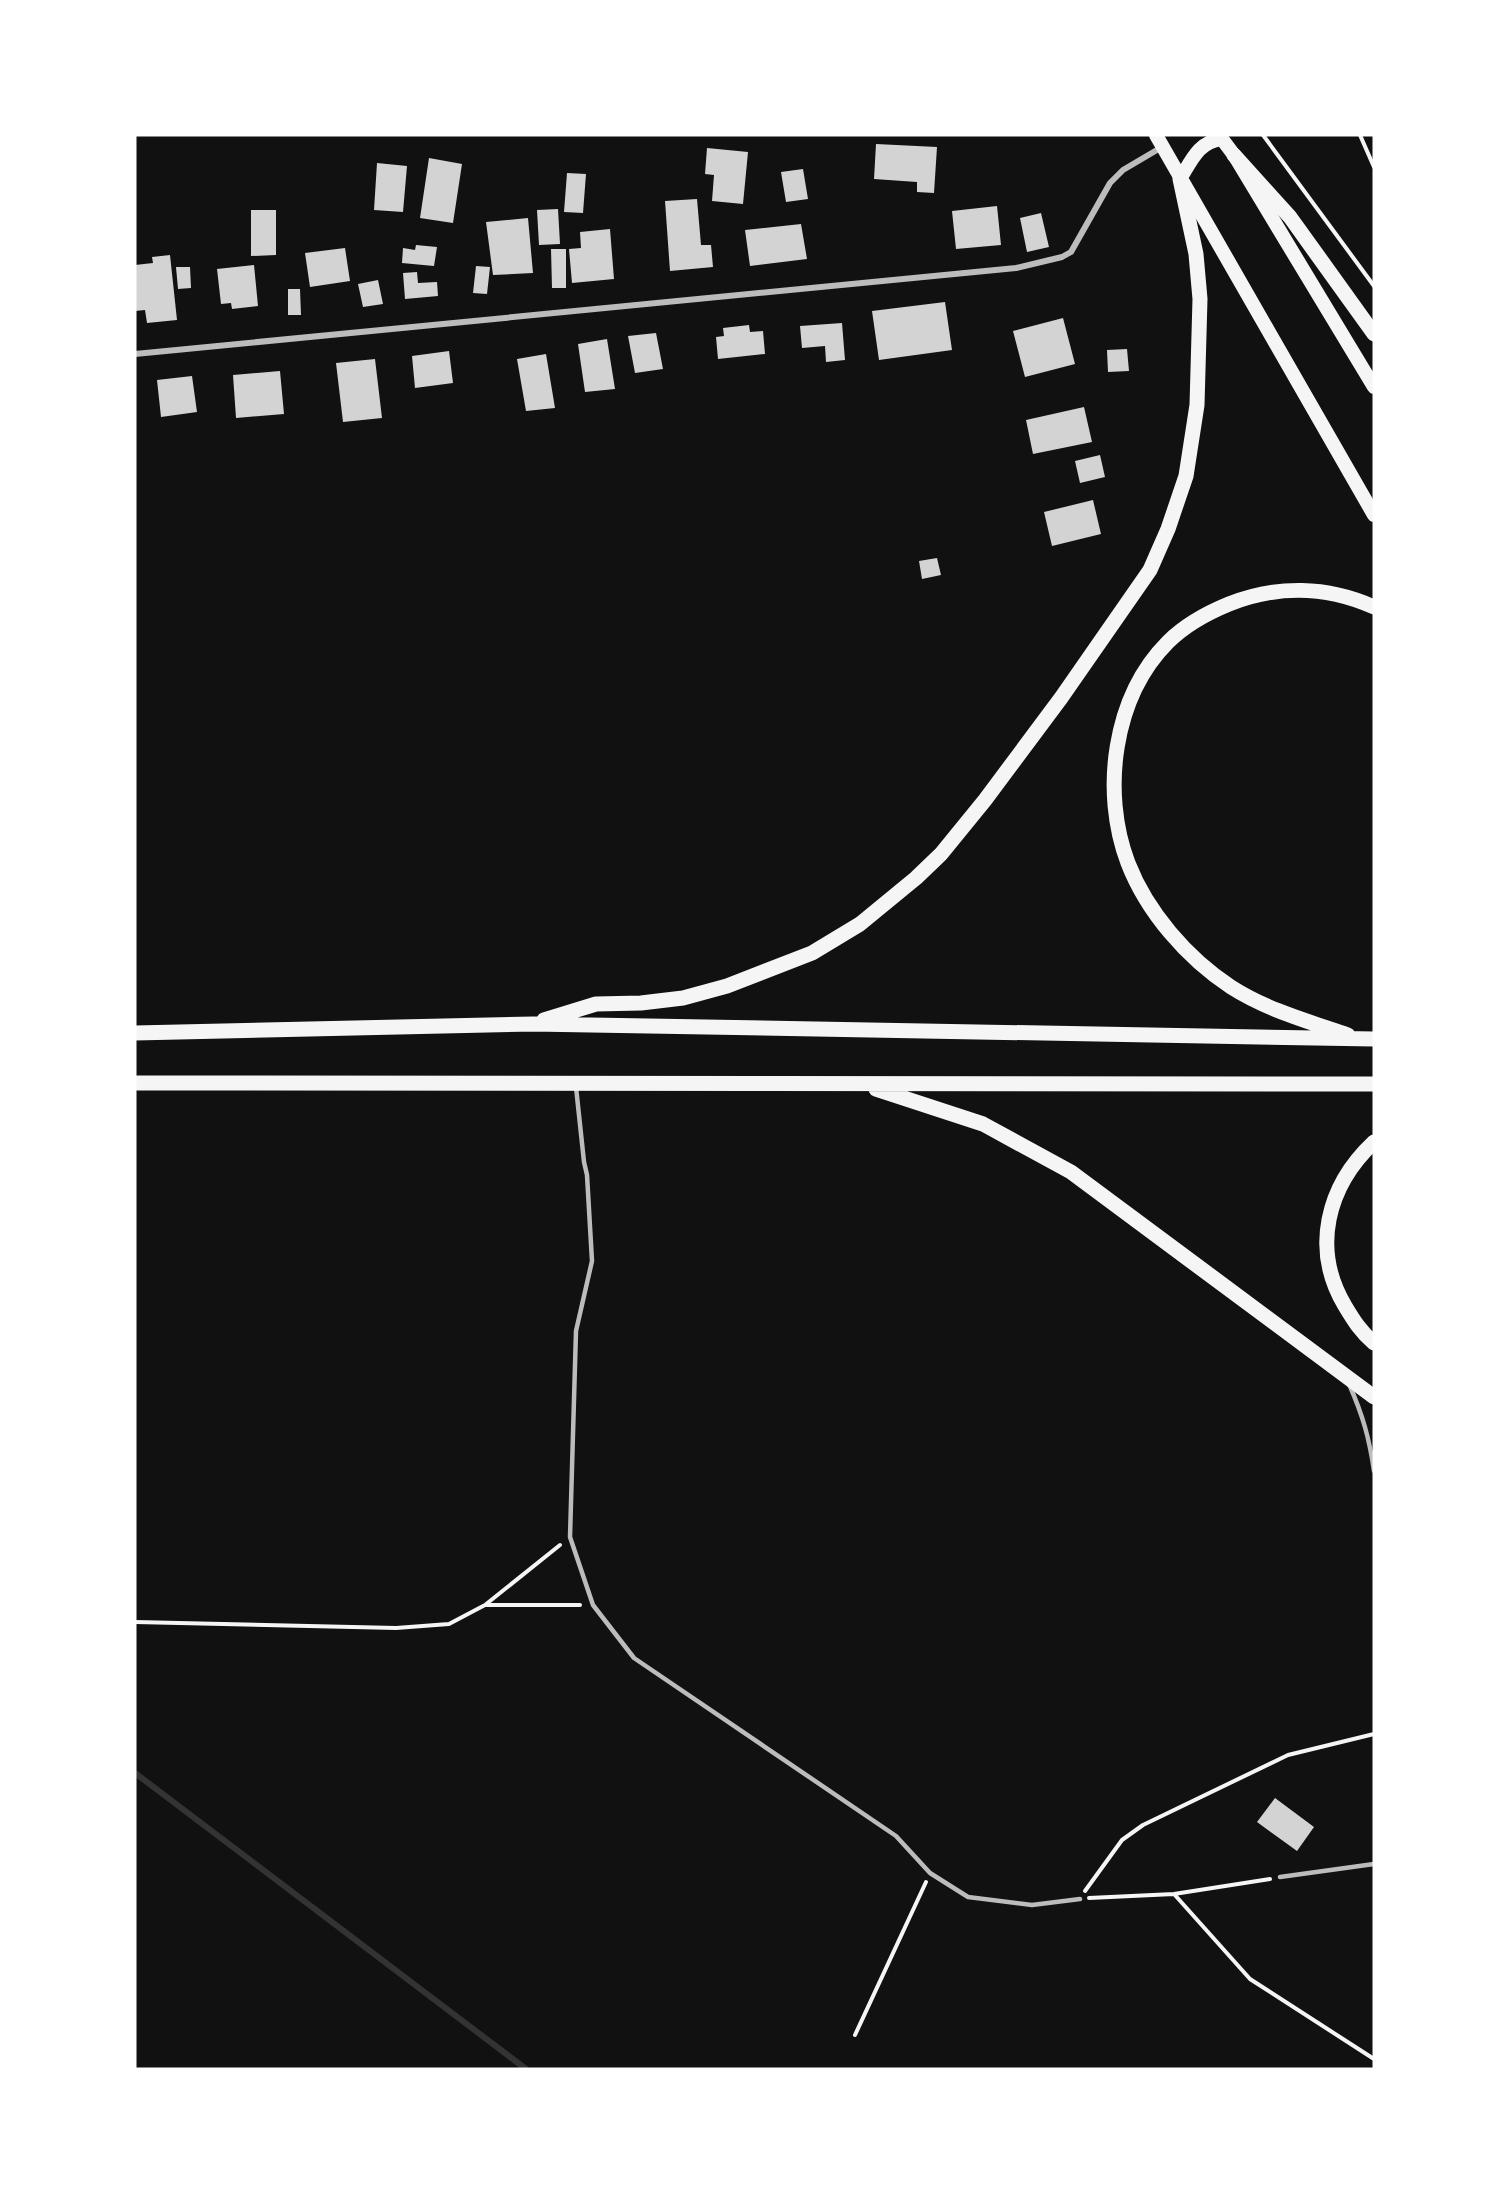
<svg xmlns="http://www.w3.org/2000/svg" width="1509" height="2204" font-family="Arial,sans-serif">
<rect width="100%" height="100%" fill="#111"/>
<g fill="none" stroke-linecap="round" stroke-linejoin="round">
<path stroke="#333" stroke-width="6" d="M135,1773L526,2069"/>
</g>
<path fill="#d3d3d3" d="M876,144L937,147L934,193L917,192V182L874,179Z
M707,148L748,152L743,204L712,201L714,175L705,174Z
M429,158L462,164L453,223L420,218Z
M377,163L407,166L403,212L374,210Z
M803,169L808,199L786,202L781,172Z
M567,173L586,174L583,213L564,212Z
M697,199L701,245H711L713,267L670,271L665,201Z
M997,206L1001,245L956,249L952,211Z
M558,209L560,244L539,245L537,210Z
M251,210H276V255L251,256Z
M1041,213L1049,247L1027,252L1020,218Z
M528,218L533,273L493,275L486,222Z
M801,224L807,259L750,266L745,230Z
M610,229L614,279L572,283L569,249L581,248L580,232Z
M416,245L437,247L434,266L402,263L403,248L415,250Z
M345,248L350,281L310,287L305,253Z
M551,249H566V288H552Z
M170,255L177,320L147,323L145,310L135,311V265L153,263L152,257Z
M254,265L258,306L232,309L231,303L221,304L217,269Z
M476,266L490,267L487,294L473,293Z
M176,267H190L191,288L178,289Z
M417,272L418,283L437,282L438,296L405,299L403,273Z
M378,280L383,304L363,307L358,284Z
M288,289H300L301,315H288Z
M945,302L952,350L879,360L872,311Z
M1063,318L1075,364L1025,377L1013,331Z
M842,323L845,360L826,362L825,346L802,348L800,326Z
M749,325L750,332L763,331L765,354L718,359L716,337L724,336L723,328Z
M656,333L663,369L635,373L628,336Z
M607,339L615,389L585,392L578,344Z
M1127,349L1129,371L1108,372L1107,350Z
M449,351L453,383L415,388L412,356Z
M546,354L555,408L526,411L517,359Z
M375,359L382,418L343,422L336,363Z
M280,371L284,414L236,418L233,375Z
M192,376L197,412L161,417L157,380Z
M1084,407L1092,442L1033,454L1026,420Z
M1100,455L1105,477L1080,483L1075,461Z
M1093,500L1101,534L1052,546L1044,512Z
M937,558L941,575L922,579L919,561Z
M1275,1798L1314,1827L1297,1851L1257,1822Z"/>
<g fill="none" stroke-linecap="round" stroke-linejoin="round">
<path stroke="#f5f5f5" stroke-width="4" d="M1263,135L1374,286
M1360,135L1374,167
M485,1605H580
M135,1622L396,1628L449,1624L485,1605L560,1545
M1085,1891L1122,1840L1143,1825L1288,1755L1374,1734
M1174,1894L1250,1979L1374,2059
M1089,1898L1174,1894L1270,1879
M855,2035L926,1882"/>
<path stroke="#bcbcbc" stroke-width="4.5" d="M576,1087L584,1162L587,1175L592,1261L576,1331L570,1537L593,1605L634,1658L896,1836L930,1873L968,1897L1032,1905L1080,1899
M1349,1384C1363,1416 1369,1437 1374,1471
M1280,1877L1374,1864"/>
<path stroke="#bcbcbc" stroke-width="6" d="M135,354L1016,268L1062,257L1071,252L1110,183L1123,170L1162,147"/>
<path stroke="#f5f5f5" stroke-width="14" d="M1156,135L1374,515
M1219,135L1234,155L1374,387
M1180,179C1192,160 1198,142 1222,139"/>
<path stroke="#f5f5f5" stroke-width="15" d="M1234,155L1290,217L1374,334
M544,1020L596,1004L641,1003L683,998L727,986L812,953L860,924L916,878L941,854L985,800L1061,698L1150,570L1168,529L1186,476L1197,405L1200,299L1196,254L1180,179
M135,1033L533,1024L1374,1039
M1348,1035C1307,1021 1267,1010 1231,987C1187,958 1147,912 1128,863C1101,792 1113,697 1168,642C1185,625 1207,613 1229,604C1277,585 1327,586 1374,607
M135,1083L1374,1084
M876,1089L983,1124L1071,1172L1374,1397
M1374,1142C1327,1186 1311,1249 1345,1306C1354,1321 1361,1332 1374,1343"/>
</g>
<rect width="1509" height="2204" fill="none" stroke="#ffffff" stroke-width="273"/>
</svg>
